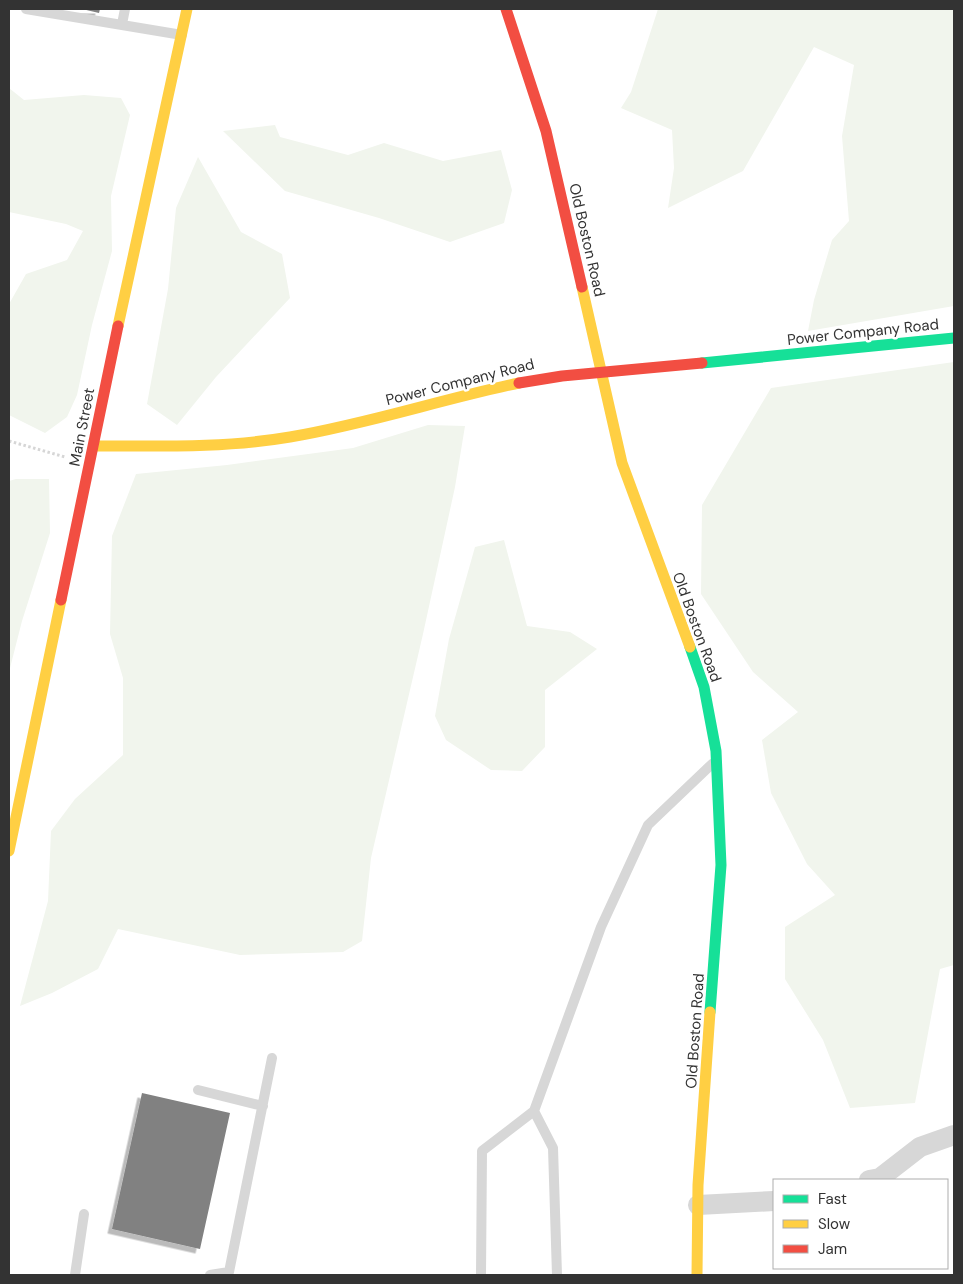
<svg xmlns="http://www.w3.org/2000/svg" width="963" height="1284" font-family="'DM Sans',sans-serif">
<defs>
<filter id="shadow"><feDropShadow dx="-4.5" dy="4.5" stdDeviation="0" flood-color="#0004"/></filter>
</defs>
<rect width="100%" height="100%" fill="#fff"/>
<path fill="#f1f5ed" d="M658,9H954V306L808,331L814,300L832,240L849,221L842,136L854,65L814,47L743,171L668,208L674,168L672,130L621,108L631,92Z
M9,88L24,100L84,95L121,98L130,115L111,196L112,251L92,325L77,395L67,417L45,433L9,415V304L26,274L67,260L83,231L66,224L9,212Z
M275,125L280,137L348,155L384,143L443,161L501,150L512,190L504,223L450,242L379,218L285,191L223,131Z
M198,157L241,232L282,254L290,298L216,377L177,425L147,404L168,289L176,208Z
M954,362V965L940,969L915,1103L850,1108L823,1040L785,979V927L835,895L807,864L771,793L762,740L798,712L753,672L701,594L702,505L771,388Z
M428,425L465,426L455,487L423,634L371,858L362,941L343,952L240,955L118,929L98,969L52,993L20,1006L48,901L51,831L75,799L123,755V678L110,634L112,536L136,474L227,465L353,448Z
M16,479H49L50,533L22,621L9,672V481Z
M504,540L527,626L570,632L597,649L545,690V747L522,771L491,770L446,740L435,716L449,639L475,547Z"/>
<path fill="#818181" filter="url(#shadow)" d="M82,9H100L99,13Z
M142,1093L230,1113L200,1249L112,1229Z"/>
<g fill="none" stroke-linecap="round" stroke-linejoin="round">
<path stroke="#d6d6d6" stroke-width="3" stroke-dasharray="2.5 2.5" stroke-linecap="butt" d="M9,441L65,457"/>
<path stroke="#d7d7d7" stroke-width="10" d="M26,9L182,35
M122,24L125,9
M198,1090L263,1106
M534,1111L553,1148L557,1275
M75,1275L84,1214
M210,1275L229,1272L272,1058
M481,1275L482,1151L534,1111L601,927L648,825L712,764"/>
<path stroke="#d7d7d7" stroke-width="20" d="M869,1180L880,1178L920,1147L954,1135
M698,1205L774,1201"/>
<path stroke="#16e098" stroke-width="11" d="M702,363L954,338
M690,647L704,687L716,751L721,865L710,1012"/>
<path stroke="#ffcf43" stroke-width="11" d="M582,287L622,463L690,647
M118,326L187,9
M94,446C159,446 226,448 290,437C368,424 442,399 519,383
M9,851L61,600
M697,1275L698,1185L710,1012"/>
<path stroke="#f24e42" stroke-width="11" d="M506,9L546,131L582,287
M519,383L562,376L702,363
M61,600L118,326"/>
</g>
<g text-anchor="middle" stroke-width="5" stroke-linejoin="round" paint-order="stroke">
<g font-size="15" fill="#333" stroke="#fff">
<text transform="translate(587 240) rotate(77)" y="5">Old Boston Road</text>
<text transform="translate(863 332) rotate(-6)" y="5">Power Company Road</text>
<text transform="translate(460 382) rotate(-14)" y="5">Power Company Road</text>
<text transform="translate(82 427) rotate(-79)" y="5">Main Street</text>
<text transform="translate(697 627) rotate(70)" y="5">Old Boston Road</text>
<text transform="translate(695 1031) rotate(-86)" y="5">Old Boston Road</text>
</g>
</g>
<rect width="963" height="1284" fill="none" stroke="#333333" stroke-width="20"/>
<rect x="773" y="1179" width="175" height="90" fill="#ffffff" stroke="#adadad"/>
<rect x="783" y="1195" width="25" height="8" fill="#16e098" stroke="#adadad"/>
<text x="818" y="1204" font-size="15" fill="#333333">Fast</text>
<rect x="783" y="1220" width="25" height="8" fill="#ffcf43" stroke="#adadad"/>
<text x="818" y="1229" font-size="15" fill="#333333">Slow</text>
<rect x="783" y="1245" width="25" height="8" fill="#f24e42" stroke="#adadad"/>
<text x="818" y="1254" font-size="15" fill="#333333">Jam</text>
</svg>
